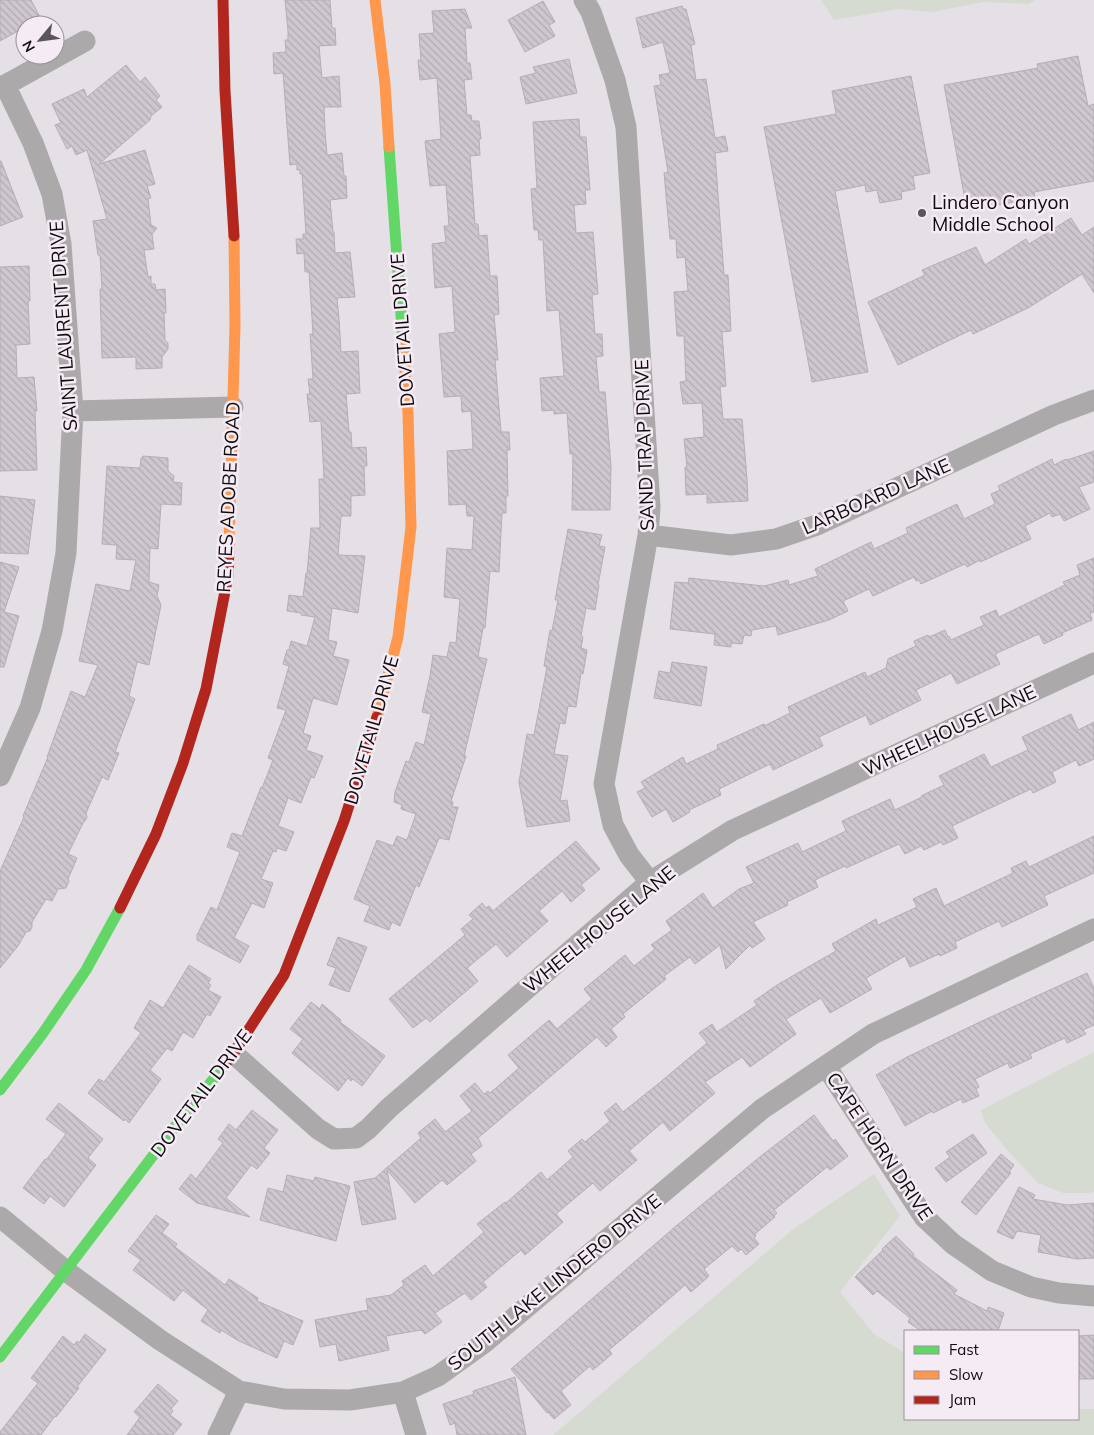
<svg xmlns="http://www.w3.org/2000/svg" width="1094" height="1435" font-family="Mulish,sans-serif">
<defs>
<pattern id="building-back-hatch" width="6" height="6" patternUnits="userSpaceOnUse" patternTransform="scale(1.25)"><rect width="6" height="6" fill="#cfc7cf"/><path d="M-1 5l2 2M0 0l6 6M5-1l2 2" fill="none" stroke="#b1aab1"/></pattern>
</defs>
<rect width="100%" height="100%" fill="#e5e0e5"/>
<path fill="#d6dbd1" d="M821,0H1035L1029,4L984,2L932,12L899,9L834,20Z
M1094,1052V1192L1089,1193H1063L1038,1183L1009,1152L985,1123L981,1110Z
M874,1174L900,1216L840,1292L874,1334L905,1353V1419H1078V1409H1094V1435H553L792,1230Z"/>
<path fill="url(#building-back-hatch)" stroke="#b3afb3" d="M0,0H31L40,17L25,25V27L0,41Z
M285,0H330L332,28H335L336,45L319,46L322,78L339,76L341,107H324L325,131L327,155L342,153L344,176H346L347,198L330,200L333,232H334L335,253L350,252L355,297L337,298L339,319L341,352L358,351L360,393L346,394L349,432H351L352,448L366,447L367,466H364L365,495L351,496V516H341L338,555L365,556L358,613L332,608L328,640L337,642L333,656L349,660L337,705L313,698L303,733L311,736L306,750L323,756L314,778L311,777L301,803L288,798L278,826L294,832L286,851L277,848L276,852L273,851L261,879L273,883L264,908L252,903L234,938L249,946L240,963L197,940V935L211,907L217,910L240,852L227,847L232,833L242,836L261,787L262,788L273,760L268,758L286,710L277,708L289,666L283,664L287,650H289L291,641L307,646L315,617L301,615V613L287,611L289,595L303,597L306,573L307,574L311,528H320L319,479H324L321,421L310,422L307,394H310L308,379H313L310,334H313L309,272H305L304,253L297,254L296,239H303V234H306L302,174H300V170H297V164L290,165L283,73L274,74L273,53L286,52L285,40H288V31Z
M543,1L555,22L549,25L555,36L525,52L508,20Z
M682,6L683,9H686L695,44L691,45L696,80L706,79L715,138L725,136L728,151L715,153L724,275H728L731,331L722,332L726,386L720,387L723,419H742L747,479L748,501L707,503V494L686,495L685,467H687L684,439L704,437L702,403L683,404L680,382L686,381L684,336H677L674,292L688,291L685,257L677,258L676,239H670L664,173L668,172L654,86L661,85L659,75L670,73L663,42L643,48L636,18Z
M465,9L472,28H465L467,63H470L472,79L464,80L467,115H471L472,121H479L481,139H479L480,155L470,156L475,224H478L479,236L487,235L490,276H497L499,314L494,315L498,360H495L501,432H509L510,450H507L508,496H506V513H502L499,572L490,571L485,628H483L478,657L487,659L464,756H466L451,801L453,802L452,807H458L449,840L439,838L419,887L416,885L400,926L392,922L389,930L364,921L370,906L354,899L377,840L393,846L397,836L407,840L416,814L401,809L402,805L394,802L395,792L406,761L409,762L416,742L424,745L431,714L422,712L430,676L433,655L447,657L450,642L456,643L460,599L444,597L447,548L472,550L474,516H467L466,504L449,505L447,451L473,449L471,411L462,412L461,396L444,397L439,334L455,332L452,286L435,288L432,244L446,242L444,226H449L446,185L430,186L425,141L441,139L437,78L420,80L418,60H421L419,34L434,33L432,11Z
M1078,56L1088,106L1094,104V181L1034,192L1035,198L967,211L944,85L1038,68L1037,64Z
M569,59L577,93L526,104L520,77L536,73L533,67Z
M126,65L140,82L145,77L160,96L156,100L162,107L151,116L150,120L99,164L145,150L155,184L147,186L151,198L148,199L151,225L157,228L152,234L154,249L144,250L148,277L151,276V284H155L156,290L165,289L166,313H164L165,340L168,343V349L162,357V368L136,369V357L102,358L100,289H102L100,255H98L93,221L107,219L87,150L76,155L72,146L67,149L55,125L61,123L52,104L84,89L87,97Z
M911,76L930,173L913,176L915,189L901,192L902,199L880,203L877,190L866,192L865,185L835,191L868,372L812,382L764,127L836,114L832,91Z
M579,119L580,137H586L590,190H585L586,204L574,205L576,233L593,232L598,294L592,295L595,334H602L603,356L596,357L599,392H605L611,466L610,510H572L573,454H570L567,413L554,414V410L542,411L540,378L564,376L559,310L547,311L543,240H539L538,230H534L531,189L537,188L533,122Z
M0,161H1L23,217L0,226Z
M1071,218L1082,235L1094,227V293L1082,274L1028,308L973,334L971,330L898,365L868,302L925,275L922,270L976,247L985,265L1026,239L1029,244Z
M29,266L30,301H28L30,344L16,345L17,378L34,377L37,411H35L37,470L0,471V267Z
M1094,451V482L1079,487L1090,509L1064,521L1060,514L1052,517L1050,513L1025,526L1031,539L980,562V560L967,567L965,564L921,584L919,580L916,581L914,577L873,596L869,589L843,601L848,611L829,620L778,635L776,626L752,630L751,636L744,635L742,644L731,643V647L714,645L715,634L670,629L675,582L688,583L689,578L764,586L788,580L789,585L818,576L815,569L871,542L874,549L908,533L906,528L957,504L964,519L995,504L991,494L1000,490L998,486L1052,459L1054,465L1066,459L1067,460Z
M143,456L168,458V471L174,476L173,482L182,483L181,505L161,504L158,549L150,548L149,582L159,585L157,596L161,605L149,665L137,662L129,696L135,699L115,752L119,753L108,780L102,777L86,813L87,817L85,821L83,823L68,854L77,858L68,879L69,881L66,888L58,889L52,901L46,899L32,922V927L30,931L26,932L18,946L0,968V871L24,817L23,816L48,757H47L71,691L85,697L98,665L79,661L96,584L130,591L136,560L116,559L117,545L102,544L107,466L140,468L141,458H142Z
M0,496L35,500L28,554L0,553Z
M568,529L602,535L599,546L605,547L598,585H599L595,610L586,608L581,636L583,637L581,648L587,650L583,674L581,673L576,707L568,706L565,724L560,723L554,754L568,756L560,801L567,800L570,821L527,827L519,782L527,734L534,735L547,667L544,666L550,630L552,631L558,600H555Z
M1094,558V612L1090,613L1092,620L1062,633L1063,635L1044,644L1039,634L995,654L1000,664L957,684L951,673L916,690L921,700L870,725L866,715L819,737L823,746L773,770L770,764L719,789L721,795L689,810L690,812L673,822L666,809L652,817L637,792L645,788L641,782L683,757L686,764L718,749L717,745L764,724V726L790,713L788,707L865,672L867,677L886,668L888,659L916,646L914,641L928,635L929,637L945,630L948,637L949,636L951,640L984,625L980,617L996,610L999,617L1065,585L1063,582L1080,575L1077,565Z
M0,562L19,567L4,612L19,616L4,667H0Z
M672,662L707,667L701,706L654,698L659,671L670,673Z
M1071,714L1078,730L1094,722V759L1079,766L1076,760L1052,772L1056,782L1033,793L1031,789L952,826L958,838L943,845L941,842L924,850L921,846L905,854L899,844L846,868L845,866L815,880L818,887L787,902L788,905L753,922L765,939L752,948L750,945L726,969L720,945L695,964L690,957L664,976L666,979L623,1014L625,1017L611,1029L617,1037L606,1047L597,1037L478,1138L482,1146L471,1154L476,1161L447,1185L442,1180L415,1203L387,1170L396,1219L362,1225L354,1182L375,1178L421,1138L418,1133L435,1119L445,1132L472,1111L460,1096L475,1083L484,1094L488,1091L490,1093L519,1068L508,1055L549,1020L557,1029L592,999L584,989L625,955L634,966L655,949L651,945L672,930L666,921L686,906L703,893L713,908L739,889L754,883L746,867L798,843L802,852L846,831L842,821L890,799L895,810L922,797L921,796L944,785L939,776L984,754L991,767L1008,759L1028,750L1022,737Z
M1094,836V873L1044,896L1048,905L1002,927L999,921L955,942L957,948L940,956L939,954L910,967L905,956L866,978L872,989L830,1013L821,998L786,1019L796,1034L750,1067L742,1057L705,1082L715,1093L670,1131L663,1122L629,1151L637,1160L600,1191L593,1183L556,1214L563,1222L525,1255L521,1250L483,1282L487,1287L471,1300L465,1293L435,1313L442,1322L425,1334L421,1330L386,1336L389,1350L339,1361L336,1344L320,1347L315,1320L368,1310L366,1299L391,1295L404,1285L402,1281L425,1265L433,1276L484,1232L477,1224L505,1202L506,1203L541,1172L547,1180L573,1157L568,1151L582,1139L585,1142L610,1121L604,1113L616,1103L623,1112L658,1084L707,1043L699,1033L712,1024L717,1032L757,1005L754,1001L777,985L836,951L832,944L876,919L878,925L917,907L913,899L936,888L944,906L1013,873L1011,868L1026,861L1029,867Z
M576,841L600,869L581,885L585,890L571,902L562,891L539,911L548,921L507,957L496,944L467,968L478,981L430,1022L426,1018L413,1028L389,999L465,935L461,929L473,919L469,915L482,903L486,908L489,906L493,911Z
M338,937L367,947L349,992L329,985L336,968L327,965Z
M189,965L211,979L208,983L211,985L208,990L221,997L210,1016L207,1014L193,1038L183,1032L172,1051L167,1048L150,1070L161,1079L129,1123L125,1119L124,1121L88,1093L99,1079L104,1082L141,1033L134,1028L150,1000L163,1008Z
M1087,973L1094,988V1025L1083,1030L1086,1034L1067,1043L1065,1038L1030,1054L1032,1058L1010,1068L1008,1063L975,1079L979,1087L976,1089L979,1096L963,1103L961,1099L933,1113L932,1111L905,1126L876,1075L907,1057L982,1021Z
M311,1002L320,1009L322,1004L341,1020L340,1022L385,1056L362,1086L353,1079L351,1081L348,1078L338,1091L292,1053L303,1039L290,1029Z
M59,1103L103,1139L88,1158L96,1165L64,1207L50,1196L44,1204L23,1188L45,1159L46,1160L66,1134L46,1119Z
M252,1110L278,1130L264,1148L270,1153L257,1169L251,1165L226,1198L250,1217L197,1203L179,1189L191,1174L196,1179L223,1143L218,1139L229,1124L236,1130Z
M814,1115L833,1141L835,1139L848,1156L830,1170L827,1167L774,1210L777,1213L774,1216L775,1217L755,1234L756,1236L754,1238L759,1244L746,1255L741,1249L738,1252L732,1246L704,1269L709,1276L691,1292L685,1285L639,1325L609,1350L612,1354L593,1370L590,1366L561,1391L571,1405L554,1419L548,1412L547,1413L511,1369L676,1226L761,1156Z
M973,1134L987,1153L946,1182L935,1168L950,1157L946,1152Z
M1001,1154L1014,1165L1009,1172L1011,1173L976,1215L961,1202Z
M287,1175L314,1181L315,1177L350,1186L336,1241L260,1220L268,1188L283,1192Z
M1019,1187L1035,1195L1033,1199L1067,1205L1094,1203V1258L1077,1259L1038,1252L1041,1235L1017,1231L1013,1239L997,1232Z
M156,1215L169,1224L162,1233L177,1244L175,1247L225,1285L229,1279L258,1298L257,1301L303,1321L293,1345L284,1341L277,1358L239,1341L221,1330L220,1333L201,1321L208,1310L183,1290L174,1301L133,1270L141,1260L128,1251Z
M896,1236L914,1254L913,1256L957,1290L954,1294L987,1311L988,1307L1004,1313L998,1331H921L908,1322L910,1318L877,1291L873,1295L855,1277L883,1250L882,1249Z
M85,1334L106,1350L77,1387L79,1388L56,1417L55,1416L41,1435H0V1432L38,1383L31,1378L63,1336L74,1345L77,1341L79,1343Z
M1094,1335V1379H1078V1336Z
M515,1377L526,1435H457L455,1423L450,1425L443,1404L474,1394L473,1391Z
M158,1384L178,1401L171,1409L173,1411L170,1415L182,1424L173,1435H127L140,1417L134,1412Z"/>
<g fill="none" stroke-linecap="round" stroke-linejoin="round">
<path stroke="#aca9aa" stroke-width="21" d="M584,0L591,12L615,80L626,127L650,507L648,535L604,784L613,825L629,855L650,882
M0,88L85,41
M73,411L233,407
M648,535L731,545L776,539L817,525L1054,415L1094,400
M0,776L30,708L52,631L66,553L73,411L61,244L52,194L33,143L5,85
M234,1054L318,1129L334,1139L356,1138L368,1129L389,1108L650,882L733,830L1094,663
M826,1066L924,1217L953,1244L992,1271L1031,1287L1059,1293L1094,1296
M0,1217L66,1271L160,1340L239,1391L284,1399L350,1400L403,1392L438,1376L484,1343L762,1109L873,1034L1094,929
M403,1392L416,1435
M218,1435L239,1391"/>
<path stroke="#63d668" stroke-width="11" d="M389,147L403,342
M0,1090L43,1033L86,970L120,908
M0,1357L177,1124L229,1060"/>
<path stroke="#ff974d" stroke-width="11" d="M375,0L385,84L389,147
M229,545L235,325L234,236
M377,717L398,637L411,527L408,413L403,342"/>
<path stroke="#b3261e" stroke-width="11" d="M223,0L225,91L234,236
M120,908L156,834L183,763L206,689L228,576L229,545
M229,1060L284,975L344,821L377,717"/>
</g>
<circle fill="#595659" stroke="#f5ebf4" stroke-width="2" cx="922" cy="213" r="5"/>
<g text-anchor="middle" stroke-width="5" stroke-linejoin="round" paint-order="stroke">
<g font-size="19" fill="#0e0b0e" stroke="#f5ebf4" text-anchor="start">
<text x="932" y="209">Lindero Canyon<tspan x="932" dy="22">Middle School</tspan></text>
</g>
<g font-size="19" fill="#0e0b0e" stroke="#f5ebf4">
<text transform="translate(63 326) rotate(-94)" y="7">SAINT LAURENT DRIVE</text>
<text transform="translate(402 330) rotate(-94)" y="7">DOVETAIL DRIVE</text>
<text transform="translate(644 445) rotate(-92)" y="7">SAND TRAP DRIVE</text>
<text transform="translate(876 496) rotate(-24)" y="7">LARBOARD LANE</text>
<text transform="translate(228 497) rotate(-87)" y="7">REYES ADOBE ROAD</text>
<text transform="translate(371 730) rotate(-74)" y="7">DOVETAIL DRIVE</text>
<text transform="translate(949 730) rotate(-25)" y="7">WHEELHOUSE LANE</text>
<text transform="translate(599 929) rotate(-39)" y="7">WHEELHOUSE LANE</text>
<text transform="translate(201 1093) rotate(-53)" y="7">DOVETAIL DRIVE</text>
<text transform="translate(880 1146) rotate(56)" y="7">CAPE HORN DRIVE</text>
<text transform="translate(554 1282) rotate(-39)" y="7">SOUTH LAKE LINDERO DRIVE</text>
</g>
</g>
<rect x="904" y="1330" width="175" height="90" fill="#f5ebf4" stroke="#999198"/>
<rect x="914" y="1346" width="25" height="8" fill="#63d668" stroke="#999198"/>
<text x="949" y="1355" font-size="15" fill="#0e0b0e">Fast</text>
<rect x="914" y="1371" width="25" height="8" fill="#ff974d" stroke="#999198"/>
<text x="949" y="1380" font-size="15" fill="#0e0b0e">Slow</text>
<rect x="914" y="1396" width="25" height="8" fill="#b3261e" stroke="#999198"/>
<text x="949" y="1405" font-size="15" fill="#0e0b0e">Jam</text>
<g transform="translate(40 40) rotate(241)"><circle r="24" fill="#f5ebf4" stroke="#999198"/>
<path d="M0-4L9 19L0 12L-9 19Z" fill="#595659"/>
<text y="-8" font-size="14" font-weight="bold" text-anchor="middle" fill="#0e0b0e">N</text>
</g>
</svg>
